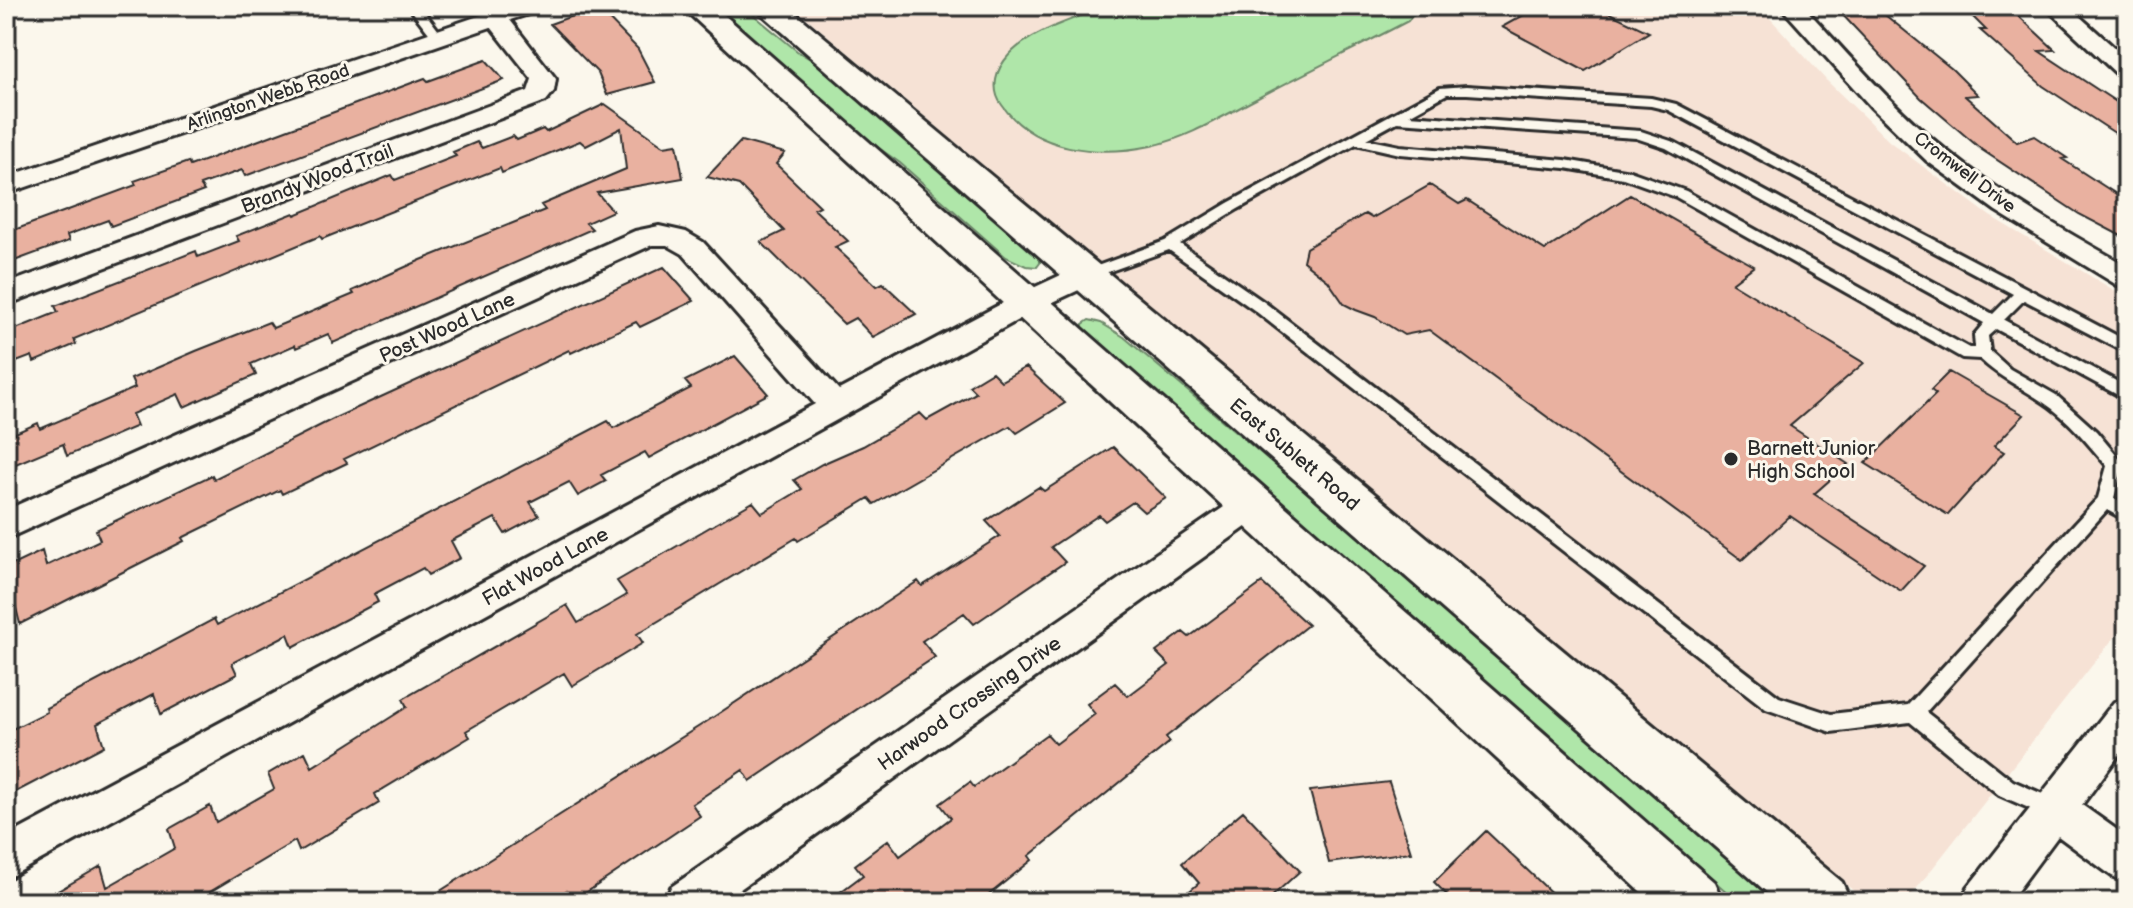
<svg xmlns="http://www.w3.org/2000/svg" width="2133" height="908" font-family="'Balsamiq Sans',sans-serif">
<rect width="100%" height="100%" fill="#fbf7ec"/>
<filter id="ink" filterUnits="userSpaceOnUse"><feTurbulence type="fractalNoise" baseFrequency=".0125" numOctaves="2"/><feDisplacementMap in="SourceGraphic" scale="16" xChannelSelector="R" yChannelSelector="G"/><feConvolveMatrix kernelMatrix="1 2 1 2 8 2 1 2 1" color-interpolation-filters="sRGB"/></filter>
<g filter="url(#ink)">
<path fill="#f6e2d5" d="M792,6H1759L1826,80L1890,142L1990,216L2127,298V621L1906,902H1867Z"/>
<path fill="#afe6a9" stroke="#6d886a" stroke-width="2" d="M709,6H743L797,51L825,68L1040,256V263L1037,267L1026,266L1006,257L900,163L842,122Z
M1106,6H1421L1408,21C1358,47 1307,72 1256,99C1223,116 1188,138 1151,146C1098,157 1034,151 1002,105C990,89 996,69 1009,55C1032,30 1076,19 1106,6Z
M1089,320L1101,323L1124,337L1295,482L1348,518L1801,902H1738L1528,716L1394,616L1083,330V324Z"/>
<path fill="#e9b1a0" stroke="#2b2b2b" stroke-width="2" d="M1540,6H1595L1649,32L1585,71L1502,27Z
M1874,6L1952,69L1978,95L1965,96L2017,142L2034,136L2067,158L2062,159L2127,201V239L2079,214L1982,150L1921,98L1838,10Z
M1962,6H2008L2055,50L2039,51L2127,109V141L2043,86L1980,30H1986Z
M597,7L638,49L655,82L607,95L598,73L550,24Z
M486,60L504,80L245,176L242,170L200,185L204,191L111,226L108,220L67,235L69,241L6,264V233L136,185L134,181L188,162L190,166L425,78L428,81Z
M605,104L664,146L677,144L683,178L597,193L613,211L586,223L592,229L333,343L328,334L296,348L295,345L251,364L256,375L184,407L178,394L132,414L137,426L67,456L63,444L6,468V437L38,423L40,429L135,388L131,379L196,351L269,322L273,328L354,294L352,291L421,260L545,210L541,205L626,169L621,128L586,146L580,141L502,173L500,168L322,239L320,236L74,339L76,344L34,362L32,356L6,366V333L58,312L55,306L196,251L198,257L239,241L236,236L294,213L295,215L392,175L395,180L456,156L453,152L477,142L482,148L513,136L517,140L543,129L546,132Z
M741,141L785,153L776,164L820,206L814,209L848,241L835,247L877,286L883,283L916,314L873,337L855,318L844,324L761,242L784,231L739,185L707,177Z
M1430,185L1459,204L1467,200L1545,250L1630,195L1754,266L1732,283L1864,363L1790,426L1848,464L1814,494L1924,566L1901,591L1790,516L1742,560L1429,330L1404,335L1375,317L1356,310L1344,304L1328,281L1303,261L1306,248L1365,214L1372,218Z
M664,267L694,301L640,327L636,322L571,353L569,350L344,459L347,463L282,494L280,490L182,538L184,541L20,624L6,568L42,551L46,566L100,540L96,530L212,475L214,479L335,418Z
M735,356L768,394L649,458L645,452L601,475L606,481L578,496L569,482L530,502L539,516L505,534L495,518L451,541L460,558L428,575L423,568L374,594L378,602L293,647L288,634L232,663L237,674L161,714L154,694L97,724L104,746L6,797V732L47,712L46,708L214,619L217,625L608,421L614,428L691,388L685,381Z
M1026,367L1065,403L1017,433L1010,426L874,504L869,498L798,541L796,538L637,634L643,643L572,686L564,673L466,731L470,737L375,794L379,803L299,851L295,841L193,902H39L101,866L107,887L175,848L169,829L210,806L216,822L274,789L268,774L305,752L312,767L407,707L403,699L567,605L578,623L627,595L617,581L753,502L762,513L802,489L794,480L822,464L863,446L920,413L927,420L976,393L969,386L992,372L1001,381Z
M1949,372L2024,415L1994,446L2004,452L1948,515L1865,463L1936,394L1931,390Z
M1113,447L1166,498L1144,512L1133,502L1105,521L1099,515L1051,547L1065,562L974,624L964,613L922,641L935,657L750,781L743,770L692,804L700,816L572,902L566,891L550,902H423L709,720L918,581L922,586L1000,536L986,521L1039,487L1044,491Z
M1262,583L1308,625L1166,737L1170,742L1029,856L1032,860L980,902H827L863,875L855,865L888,840L900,856L951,818L940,804L970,782L974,787L1047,734L1056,744L1095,714L1087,704L1115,683L1128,696L1169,665L1156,652L1183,632L1189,637Z
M1389,782L1411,852L1329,863L1310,791Z
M1243,811L1300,871L1266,902H1177L1199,883L1182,863Z
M1486,831L1561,902H1454L1434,882Z"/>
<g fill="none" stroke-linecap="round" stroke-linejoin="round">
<g stroke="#2b2b2b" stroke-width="6">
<path id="service" d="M408,6H420L445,39L443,41H435Z
M1467,86L1651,98L1676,104L2127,341V353L2024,300L2004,320L2127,387V400L1996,329L1988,336L1990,351L2010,369L2056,395L2096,431L2121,461L2123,465L2114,498L2127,506V521L2107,510L1926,712L2013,781L2061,802L2064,809L2061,816L2054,819L1999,795L1910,722L1831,732L1766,709L1254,310L1169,250L1091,278H1081L1079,275L1081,272L1165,241L1228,203L1440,88ZM1447,94H1467L1651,106L1668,110L2013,294L1993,314L1674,142L1641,131L1409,115ZM1397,122L1636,138L1666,148L1984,323L1974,335L1975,348H1969L1686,191L1630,171L1565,160L1400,146L1366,139ZM1356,144L1400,154L1565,168L1623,178L1676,197L1962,358L1980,359C2000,378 2021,387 2043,402C2068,418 2088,444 2107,466L2098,498L1908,705L1831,714L1779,697L1264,302L1180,244L1238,209Z"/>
</g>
<g stroke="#2b2b2b" stroke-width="6">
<path id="minor" d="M508,6H541L538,11L510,20L556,79L554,91L546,101L6,305V284L528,91L532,79L491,27L6,194V177Z
M1780,6H1803C1849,55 1893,108 1946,150C2002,195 2064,231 2127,266V288L2117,285L1996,211L1927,161L1871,107Z
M2044,6H2068L2127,59V78L2119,76Z
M659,226L686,232L703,242L839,390L1016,296L1076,268L1086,265L1096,268L1100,275L1096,282L1036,310L6,879V837L815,404L683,254L667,245H652L6,539V510L635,231Z
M1252,492L1264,496L1269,505L1264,514L722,902H665L671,887L1240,496Z
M2127,697V744L2082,805L2127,837V882L2112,876L2058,836L2009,902H1962L1968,887L2114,702Z"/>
</g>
<g stroke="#2b2b2b" stroke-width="6">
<path id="secondary" d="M681,6H714L1714,882L1723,902H1652Z
M753,6H787L1842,882L1851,902H1778Z"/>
</g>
<use href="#service" fill="#fbf7ec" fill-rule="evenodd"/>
<use href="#minor" fill="#fbf7ec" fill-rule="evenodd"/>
<use href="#secondary" fill="#fbf7ec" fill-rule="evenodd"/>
</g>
</g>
<circle fill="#2b2b2b" stroke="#fbf7ec" stroke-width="3" cx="1731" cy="459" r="8"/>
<g text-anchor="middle" stroke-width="6" stroke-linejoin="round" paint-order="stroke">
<g font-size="18" fill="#2b2b2b" stroke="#fbf7ec">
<text transform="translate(268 97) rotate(-19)" y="6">Arlington Webb Road</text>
<text transform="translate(1965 172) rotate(37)" y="6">Cromwell Drive</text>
</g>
<g font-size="20" fill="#2b2b2b" stroke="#fbf7ec">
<text transform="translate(317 178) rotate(-21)" y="7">Brandy Wood Trail</text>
<text transform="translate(447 327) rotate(-24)" y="7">Post Wood Lane</text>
<text transform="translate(1295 454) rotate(40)" y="7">East Sublett Road</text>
<text transform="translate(545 566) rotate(-29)" y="7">Flat Wood Lane</text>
<text transform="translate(969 703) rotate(-35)" y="7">Harwood Crossing Drive</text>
</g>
<g font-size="20" fill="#2b2b2b" stroke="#fbf7ec" text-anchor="start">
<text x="1747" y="455">Barnett Junior<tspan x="1747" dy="23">High School</tspan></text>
</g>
</g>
<rect width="2133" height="908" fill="none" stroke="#fbf7ec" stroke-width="32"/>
<rect x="16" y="16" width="2101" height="876" fill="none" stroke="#2b2b2b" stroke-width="3" filter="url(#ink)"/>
</svg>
